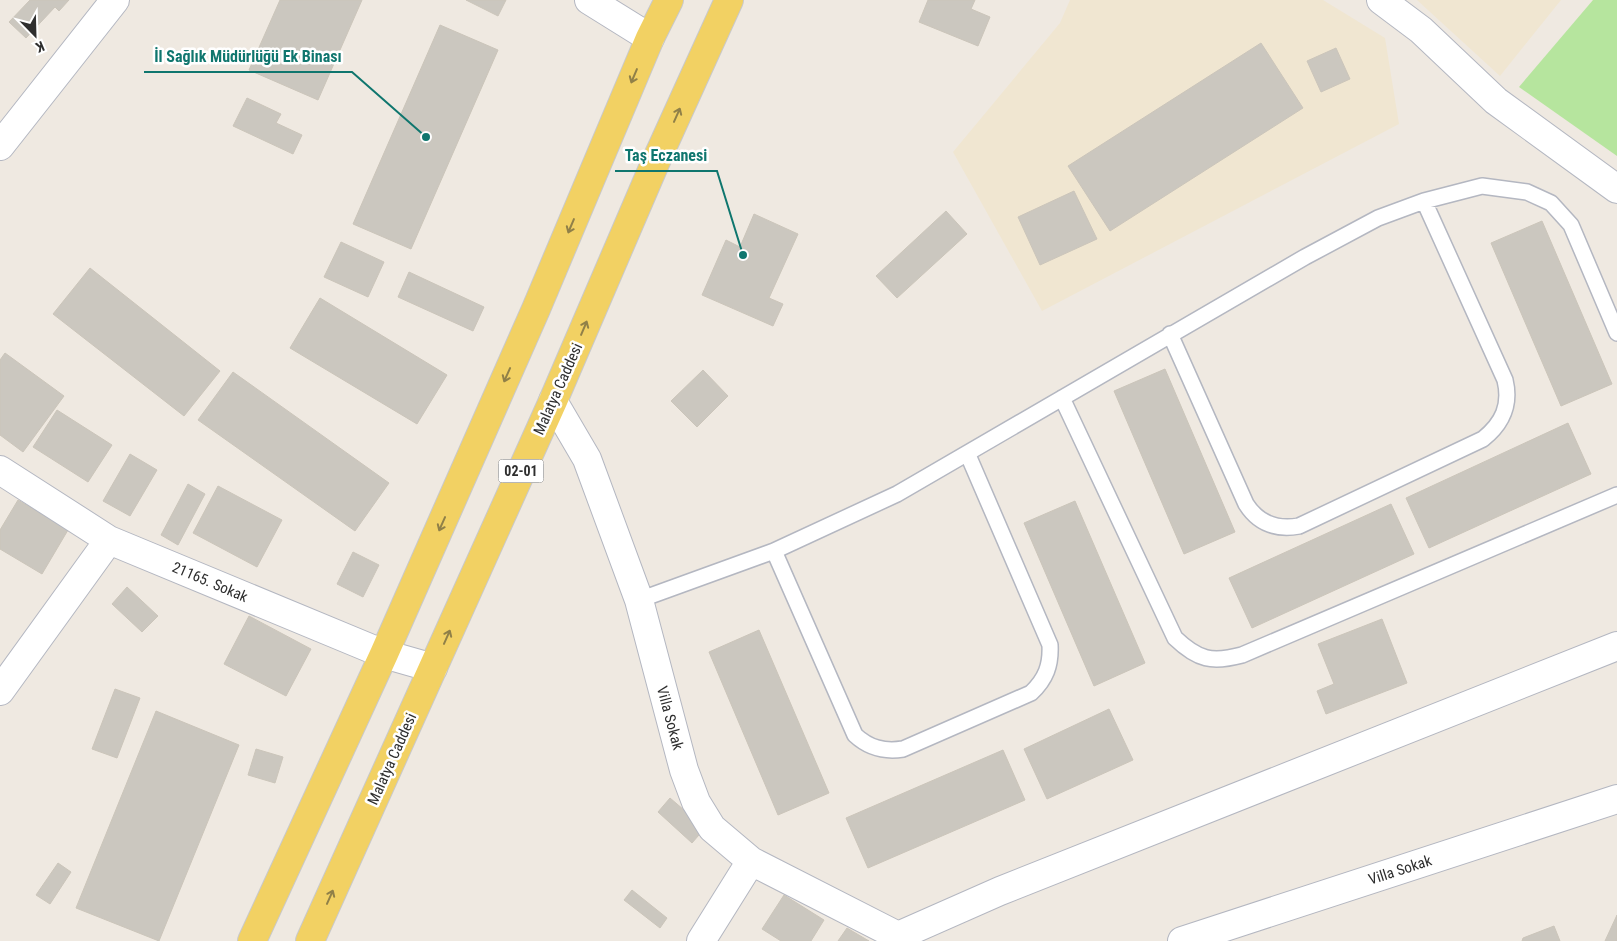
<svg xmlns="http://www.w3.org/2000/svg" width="1617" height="941" font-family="'Roboto Condensed',sans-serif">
<rect width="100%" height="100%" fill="#efe9e1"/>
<path fill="#f0e6d1" d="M1070,0H1323L1385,38L1399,124L1042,311L953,152L1060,23Z
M1417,0H1561L1500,76Z"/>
<path fill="#b6e59e" d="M1593,0H1617V156L1519,87Z"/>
<path fill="#cbc7bf" stroke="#cbc5ba" d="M30,0H69L59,11L55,7L26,38L9,22Z
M280,0H362L318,100L249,70Z
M466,0H506L498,16Z
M928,0H975L971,9L990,17L978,46L919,22Z
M440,25L498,50L411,249L353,224Z
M1261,43L1303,108L1110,231L1068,166Z
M1336,48L1350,79L1321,92L1307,61Z
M247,98L281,114L276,123L302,135L293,154L233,126Z
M1074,191L1097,239L1040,265L1018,217Z
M946,211L967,234L897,298L876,276Z
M754,214L798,234L769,298L783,304L773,326L702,295L726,240L740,247Z
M1542,221L1612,384L1561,406L1491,243Z
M341,242L384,262L368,297L324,277Z
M90,268L220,371L184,416L53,314Z
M409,272L484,307L473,331L398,297Z
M320,298L447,375L417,424L290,348Z
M5,353L64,396L23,452L0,435V360Z
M1165,369L1235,532L1184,554L1114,391Z
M703,370L728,396L697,427L671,401Z
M233,372L389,483L355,531L198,420Z
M57,410L112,445L88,482L33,447Z
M1568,423L1591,474L1429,548L1406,498Z
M130,454L157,470L130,516L103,501Z
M188,484L205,494L178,545L161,535Z
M218,486L282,520L257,567L193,533Z
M18,500L68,530L42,574L0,549V530Z
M1075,501L1145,663L1094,686L1024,523Z
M1391,504L1414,554L1252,628L1229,578Z
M353,552L379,565L363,597L337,584Z
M127,587L158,616L142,632L112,604Z
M249,616L311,649L286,696L224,664Z
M1382,619L1407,683L1326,714L1317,691L1334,684L1318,644Z
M759,630L829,793L778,815L709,652Z
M115,689L140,698L117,758L92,749Z
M1109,709L1133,760L1047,799L1024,749Z
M156,711L239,745L159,941L76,908Z
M256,749L283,757L275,783L248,775Z
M1003,750L1025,800L868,868L846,818Z
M670,798L705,828L692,843L658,812Z
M58,863L71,872L50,904L36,895Z
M632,890L667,918L660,928L624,900Z
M784,895L824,920L811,941H781L762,929Z
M1617,915V941H1605Z
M1554,926L1560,941H1522L1523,938Z
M847,928L869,941H838Z"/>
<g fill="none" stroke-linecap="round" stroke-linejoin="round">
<g stroke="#b4b7c1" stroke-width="18">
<path id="service" d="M1170,334L1246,504C1258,523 1276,530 1299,526L1483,439C1503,423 1511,405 1505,380L1424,201
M1062,398L1175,638C1198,660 1212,663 1242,655L1617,495
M774,551L855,735C869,748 884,752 903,749L1031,693C1046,679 1051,665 1050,645L968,455
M639,600L774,551L897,494L1305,257L1378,218L1424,201L1482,186L1527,192L1551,203L1571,225L1617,333"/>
</g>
<g stroke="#b4b7c1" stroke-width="30">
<path id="minor" d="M589,0L650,38
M1381,0L1421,30L1496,101L1617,189
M0,146L115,0
M553,401L587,459L639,600L684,770L696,802L712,828L751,861L898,936L900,941
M0,470L109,540L384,654L433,668
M0,691L109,540
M898,936L1000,891L1617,646
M701,941L751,861
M1182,941L1617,799"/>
</g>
<g stroke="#c9c9c9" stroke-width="30">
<path id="primary" d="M252,941L384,654L536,309L650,38L669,0
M310,941L553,401L656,161L729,0"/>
</g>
<use href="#service" stroke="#fff" stroke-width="15"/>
<use href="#minor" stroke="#fff" stroke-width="28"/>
<use href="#primary" stroke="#f2d163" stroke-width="28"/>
</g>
<defs><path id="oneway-shaft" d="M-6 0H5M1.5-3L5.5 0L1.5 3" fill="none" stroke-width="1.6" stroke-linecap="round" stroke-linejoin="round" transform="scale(1.25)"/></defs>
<g stroke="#908048">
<use href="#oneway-shaft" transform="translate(634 76) rotate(113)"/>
<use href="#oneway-shaft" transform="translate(677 115) rotate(-66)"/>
<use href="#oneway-shaft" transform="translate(571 226) rotate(113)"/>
<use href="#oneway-shaft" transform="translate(584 328) rotate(-67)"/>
<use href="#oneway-shaft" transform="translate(507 375) rotate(114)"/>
<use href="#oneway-shaft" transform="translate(442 524) rotate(114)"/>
<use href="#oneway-shaft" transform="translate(447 637) rotate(-66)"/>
<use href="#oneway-shaft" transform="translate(330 897) rotate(-66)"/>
</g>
<g text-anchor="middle" stroke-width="5" stroke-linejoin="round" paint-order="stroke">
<rect fill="#fff" stroke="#6d6d6d" stroke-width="1" x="498.5" y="459.5" width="45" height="23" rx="4"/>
<g font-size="14" font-weight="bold" fill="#2e2e2e">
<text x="521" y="476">02-01</text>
</g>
<g font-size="15" fill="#2e2e2e" stroke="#fff">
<text transform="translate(558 389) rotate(-66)" y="5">Malatya Caddesi</text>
<text transform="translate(210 582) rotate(23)" y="5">21165. Sokak</text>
<text transform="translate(670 718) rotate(75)" y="5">Villa Sokak</text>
<text transform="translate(392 759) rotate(-66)" y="5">Malatya Caddesi</text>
<text transform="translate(1400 870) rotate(-18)" y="5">Villa Sokak</text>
</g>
</g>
<path fill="none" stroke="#0f766e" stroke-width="2" d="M426 137L352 72H144M743 255L717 171H615"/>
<g fill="#0f766e" stroke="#fff" stroke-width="2">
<circle cx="426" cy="137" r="5"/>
<circle cx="743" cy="255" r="5"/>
</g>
<g font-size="16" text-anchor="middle" font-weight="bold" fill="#0f766e" stroke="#fff" stroke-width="5" stroke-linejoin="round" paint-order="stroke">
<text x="248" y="62">İl Sağlık Müdürlüğü Ek Binası</text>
<text x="666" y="161">Taş Eczanesi</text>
</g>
<g transform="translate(35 35) rotate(157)" stroke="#ffffff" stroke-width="4" paint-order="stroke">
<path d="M0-4L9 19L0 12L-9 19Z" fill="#2e2e2e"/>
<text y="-8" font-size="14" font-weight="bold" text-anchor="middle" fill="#2e2e2e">K</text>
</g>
</svg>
